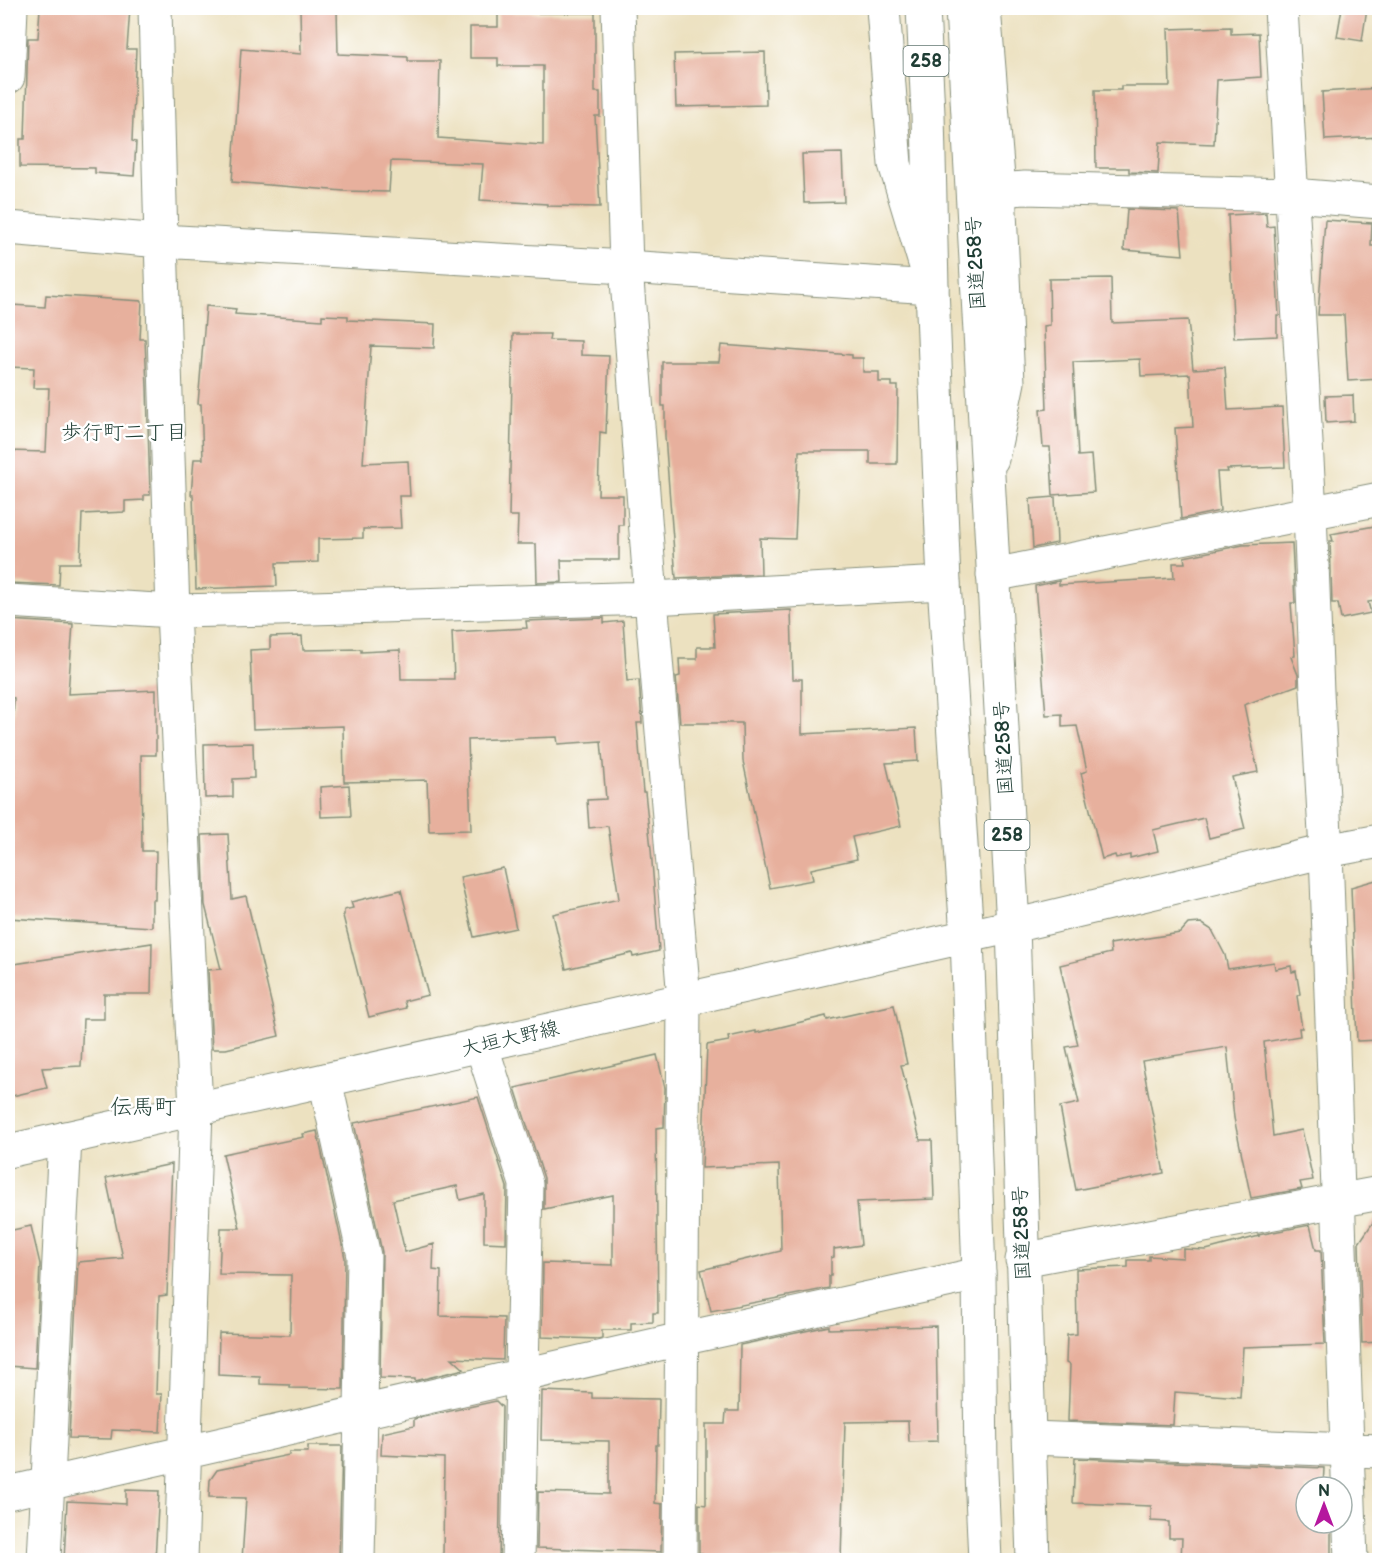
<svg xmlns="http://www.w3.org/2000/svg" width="1387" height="1568" font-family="'Balsamiq Sans','Klee One',sans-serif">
<rect width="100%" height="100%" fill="#fff"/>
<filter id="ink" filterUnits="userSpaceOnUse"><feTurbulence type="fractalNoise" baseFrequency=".0167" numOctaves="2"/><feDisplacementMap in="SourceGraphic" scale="12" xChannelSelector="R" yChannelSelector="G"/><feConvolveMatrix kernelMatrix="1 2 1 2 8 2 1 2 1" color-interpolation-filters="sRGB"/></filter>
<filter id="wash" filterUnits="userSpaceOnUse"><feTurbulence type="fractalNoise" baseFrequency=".008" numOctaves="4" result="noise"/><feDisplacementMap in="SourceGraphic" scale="24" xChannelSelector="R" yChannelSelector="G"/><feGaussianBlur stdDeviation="1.35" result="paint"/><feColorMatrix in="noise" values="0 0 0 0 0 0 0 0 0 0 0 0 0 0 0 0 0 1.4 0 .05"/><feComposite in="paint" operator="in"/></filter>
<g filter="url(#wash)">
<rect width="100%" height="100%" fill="#ece1c0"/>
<g id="blocks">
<path fill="#e7b09d" d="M40,8H130L127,49H136L132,141L136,142L134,176L95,173V168L20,167V139H25L28,38H38Z
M1342,8H1367L1362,41L1337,37Z
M300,9H337L338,54L408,57V61H440L438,138L543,145V66H498V58H470V27H498V13H595V92H600V116H595L600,207L547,206V204L480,200L483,164L391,161L389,192L344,191L232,182L241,49L301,54Z
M1231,27V34L1259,33L1261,77L1217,80L1214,144L1160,142L1158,173L1129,172V168H1096L1095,90H1121V86H1170L1168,29Z
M765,52L766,105L676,107L674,54Z
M1380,88V137L1325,140L1322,92Z
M842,153L844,202L804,203L802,154Z
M1127,209L1179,211L1183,255L1124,250Z
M1266,213L1267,227L1274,226L1279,316H1277V336L1234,338L1228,215Z
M1325,220L1372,223L1371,246H1380V379L1348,381L1344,315H1318Z
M1111,278L1112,323L1188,320L1193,369L1225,367L1228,410L1282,407L1285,467L1227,469L1228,472H1217L1220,511L1181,519L1175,428L1193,427L1190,374L1141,376L1140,359L1073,362L1078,456L1091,455L1094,492L1053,495L1050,447H1043L1040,410L1047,409L1044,326L1050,325L1049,279Z
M46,295L142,301L140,339H145L147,388L150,495H144V500L125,501V512L82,514L80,563H60L59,585L8,583V451L46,452L49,388H33L34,368L8,367L11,305L45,307Z
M206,306L236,309L235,314L322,320V315L348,316V320L435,324L434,348L371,346L363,463L408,461L410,496H399L401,528L363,529V538L318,539V562L276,563L277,586L196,589L193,495H191L194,459H203L201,404H198Z
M513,334H550L549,340L581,341V355L609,356L606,433L600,432L598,495H623V525H619V560H561L562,582L537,583L536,544H517L518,516H509Z
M721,345L852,355V358H863V372H879V382H892V386H898L897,464H870V451H799L795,539L760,538L761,574L676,578L665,436V406H662V362H719Z
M1353,395L1354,421L1326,423L1325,396Z
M1055,497L1057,543L1033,548L1030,499Z
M1380,525V600L1368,602L1371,613L1341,619L1338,603H1332L1330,541H1333L1331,534Z
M1292,543L1295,603H1291L1295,656L1291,657L1298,675V685L1244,705L1258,772L1232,777L1245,829L1209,838L1204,818L1153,830L1158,851L1130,858V855L1116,858L1115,855L1102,859L1081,773L1087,771L1077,726L1062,727V714L1046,715L1035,586L1059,581V585L1174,578L1173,563H1185L1184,557L1243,545Z
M791,610L793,679H802V734L916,728L918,761L886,763L901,826L852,837L857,859L811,869L813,880L770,888L743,761L742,723H680L676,677L680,676L679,659H697V647H715L713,614Z
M604,618V623L623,621L627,681L639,680L642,723H637L643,792H645L651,849L659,951L633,957L632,953L566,969L553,914L619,899L608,826L589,828L587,800L606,799L601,741L558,744L557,737L468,740L471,830L429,831L427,780L344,782L343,726L253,729L250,650L270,649V637L302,636L303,650L361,649V652L400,650L401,679H454L452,632L527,628L526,621Z
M8,620L73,624L68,694L156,690V755H141L142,851H156L155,900H152V927L8,918L10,829L8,828V749H12L14,698L8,697Z
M253,743L254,778L233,779V797L205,798L204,744Z
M349,785L351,816L321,817L320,787Z
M228,834L232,899L246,896L279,1036L226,1049H212L208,970L221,969L205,905L202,835Z
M503,868L516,928L474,937L460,877Z
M1376,880L1377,885H1380V1040L1357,1041L1351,887Z
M401,890L428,995L404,1001L406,1008L369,1017L343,916L344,915V910L353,908L351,902Z
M1201,923L1212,930L1225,955L1228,969L1274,962L1275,969L1291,966L1292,972L1296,971L1300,994L1297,996L1302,1028H1299L1300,1036L1264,1042L1273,1136L1302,1130L1313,1180L1300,1182L1302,1189L1251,1198L1234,1118L1227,1047L1142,1061L1164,1173L1076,1190L1060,1107L1079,1103L1066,1047L1078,1045L1060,965L1111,953L1110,944L1180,933L1188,924Z
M152,943L151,994H104V1019H83L81,1066L42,1068L47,1088L12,1096L11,1092L8,1093V965Z
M894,1005L907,1064L901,1065L920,1140H932L934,1199L857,1202L861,1245L834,1249V1257L831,1258V1276H829V1288L711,1311L701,1270L781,1251L779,1165L702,1168L707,1045L729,1041L728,1037L756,1031V1033L826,1016L827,1020Z
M657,1055L665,1088L664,1127L656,1128L658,1313H653V1322L631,1323V1330H602V1338L598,1339L542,1337L543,1263L613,1265V1195L544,1209V1178L515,1088Z
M478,1097L507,1187L506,1243L484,1242V1194L460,1200L457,1186L393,1200L405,1252L434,1244L433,1270L441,1271L440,1316L504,1318L503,1360L452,1358L464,1369L415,1381V1379L380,1378L382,1252L354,1123Z
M317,1131L345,1258L343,1389L290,1388V1385L260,1384V1377L218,1375L219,1333L290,1335L291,1275L219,1274L221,1228H240L223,1154L304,1137L303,1134Z
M172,1164L167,1295L159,1296L156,1394H162L160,1432L112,1430L111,1439L69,1438L78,1262L123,1258L106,1178Z
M1380,1212V1342L1362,1343L1359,1243Z
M1310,1225L1316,1250H1321L1325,1344L1243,1347L1240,1397L1175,1392L1173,1425L1068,1421L1070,1365L1066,1363L1067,1335L1077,1334L1076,1269L1128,1267V1260H1149V1256L1183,1258V1249L1206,1250L1259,1236L1258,1235Z
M31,1226L40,1264L35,1368L8,1366V1231Z
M829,1326V1329L936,1326L938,1441L909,1442L908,1421L845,1422L841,1560H702V1553H699V1504L706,1505V1424H725L726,1411H739L740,1345Z
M542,1391L592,1393V1398L659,1399L658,1445H656L655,1503L662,1504L661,1552L537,1548L538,1492L609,1494V1441L541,1440Z
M496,1401L502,1407L499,1560H443L444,1458L381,1455L382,1433L414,1426V1419Z
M308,1446H342L339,1560H242L246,1498L209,1497L210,1480L217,1470L289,1455V1452H308Z
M1075,1458L1324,1468L1323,1487H1306V1523H1331V1560H1181L1182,1538H1169V1522L1151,1521V1506L1073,1503Z
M126,1490L159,1491L155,1560H64L67,1501L126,1504Z"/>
</g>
</g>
<g filter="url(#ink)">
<use href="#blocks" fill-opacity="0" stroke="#868f7a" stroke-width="1.5"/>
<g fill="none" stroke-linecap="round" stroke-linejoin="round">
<g stroke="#868f7a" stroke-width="35">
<path id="minor" d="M155,8L161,241
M618,8L626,267L651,598L684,999L680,1560
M883,8L895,164L927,270
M984,8L999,190L1008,382L992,459
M1281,8L1310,512L1317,692L1326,851L1351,1560
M8,77L11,8
M999,190L1025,188L1292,195L1380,202
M993,575L1380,499
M8,601L173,611L278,609L651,598L944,583
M173,611L196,1109L181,1560
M481,1044L526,1184L518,1560
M325,1080L364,1256L358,1560
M1022,1260L1380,1193
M1030,1438L1380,1451
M8,1493L681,1339L979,1274
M44,1560L65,1138"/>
</g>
<g stroke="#868f7a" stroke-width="35">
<path id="tertiary" d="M8,228L161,241L173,611
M161,241L626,267L932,287
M1013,926L1326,851L1380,841"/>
</g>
<g stroke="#868f7a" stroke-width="35">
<path id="secondary" d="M8,1151L1013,926"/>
</g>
<g stroke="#868f7a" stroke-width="35">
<path id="trunk" d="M923,8L928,114L932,287L944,583L967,937L979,1274L981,1473L985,1560
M962,8L1013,926L1033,1560"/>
</g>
<use href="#minor" stroke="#fff" stroke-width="33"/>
<use href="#tertiary" stroke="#fff" stroke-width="33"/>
<use href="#secondary" stroke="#fff" stroke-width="33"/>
<use href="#trunk" stroke="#fff" stroke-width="33"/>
</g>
</g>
<g text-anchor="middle" stroke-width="5" stroke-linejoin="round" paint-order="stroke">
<g fill="#fff" stroke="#627771" stroke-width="1.5">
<rect x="903.5" y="46" width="45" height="30" rx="4.5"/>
<rect x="984.5" y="820" width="45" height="30" rx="4.5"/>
</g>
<g font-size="18" font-weight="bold" fill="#1f3d34">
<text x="926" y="67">258</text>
<text x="1007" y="841">258</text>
</g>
<g font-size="20" fill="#1f3d34" stroke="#fff">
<text transform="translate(975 263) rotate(-93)" y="7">国道258号</text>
<text transform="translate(1003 748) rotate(-93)" y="7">国道258号</text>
<text transform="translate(510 1038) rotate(-13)" y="7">大垣大野線</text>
<text transform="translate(1021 1233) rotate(-92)" y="7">国道258号</text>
</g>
<g font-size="21" fill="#1f3d34" stroke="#fff">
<text x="124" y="439">歩行町二丁目</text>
</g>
<g font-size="22" fill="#1f3d34" stroke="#fff">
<text x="143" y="1114">伝馬町</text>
</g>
</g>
<rect width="1387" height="1568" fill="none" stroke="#fff" stroke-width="30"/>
<g transform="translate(1324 1505)"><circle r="28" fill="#ffffff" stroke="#a5b1ae" stroke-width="1.5"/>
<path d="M0-4.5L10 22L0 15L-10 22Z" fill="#b5179e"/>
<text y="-9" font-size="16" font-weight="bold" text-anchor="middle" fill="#1f3d34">N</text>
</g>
</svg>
